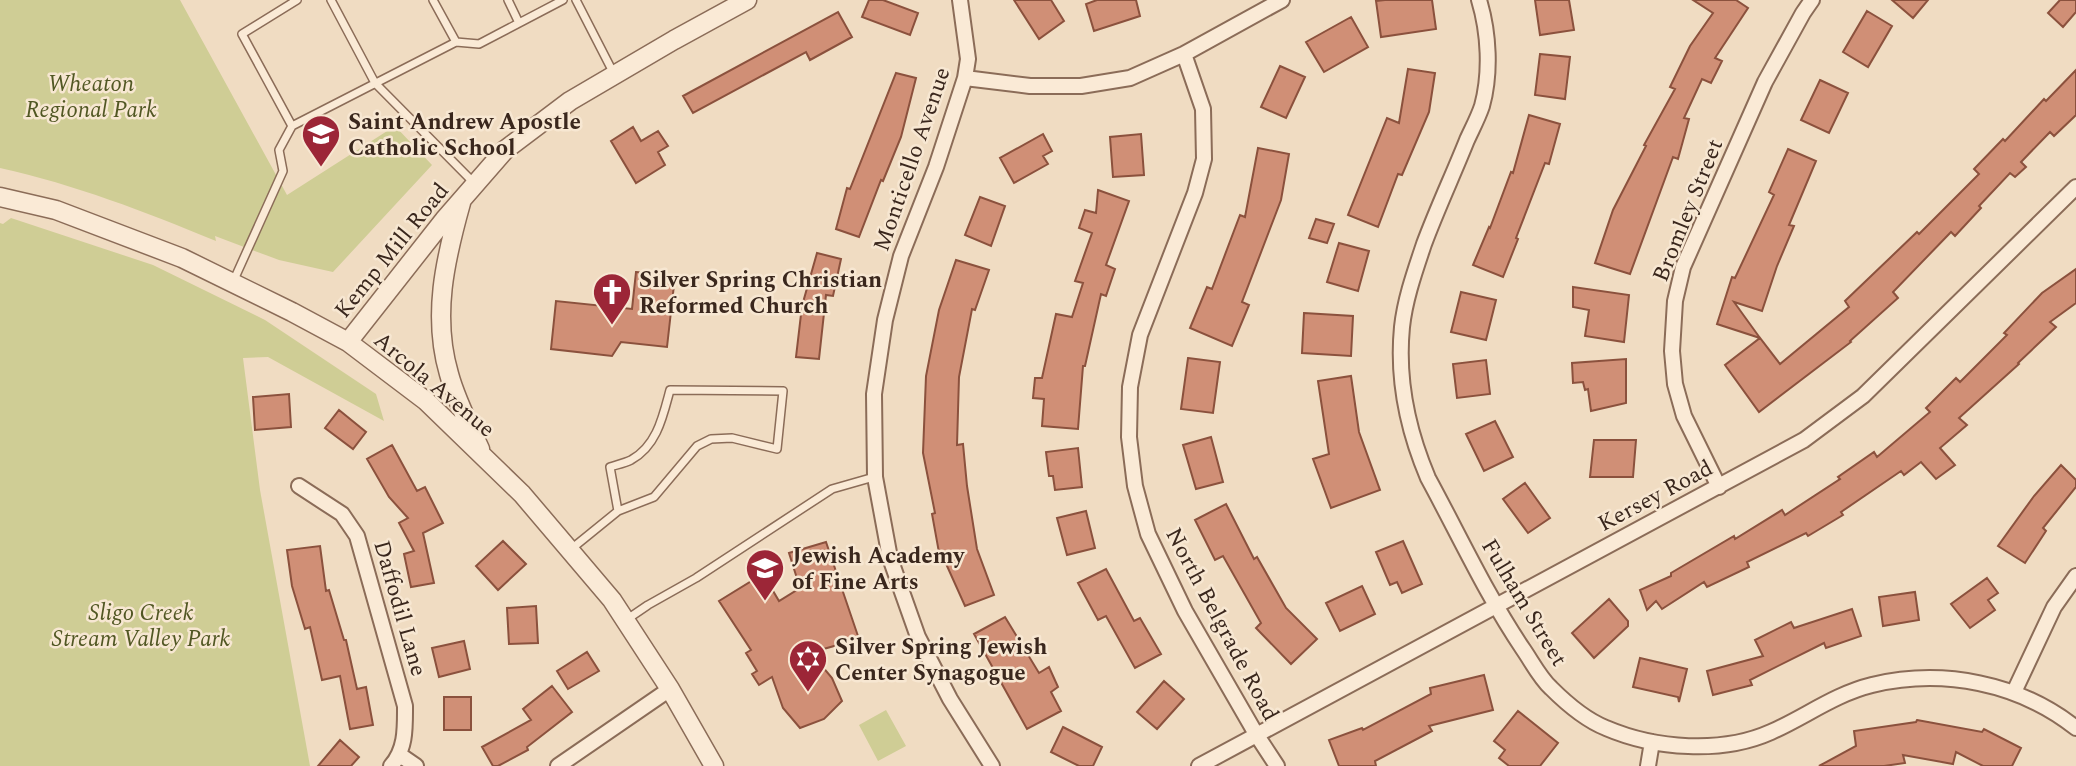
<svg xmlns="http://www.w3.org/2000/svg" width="2076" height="766" font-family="Spectral,serif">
<rect width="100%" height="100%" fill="#f0dcc2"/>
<path fill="#cfcd95" d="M0,0H180L287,195L395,126L432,165L333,272L279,260L215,236L216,241C143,211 76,185 0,168Z
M11,218L153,265L265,320L376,394L384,421L268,357L243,358L260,490L310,766H0V223L3,224Z
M886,710L906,746L878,761L859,725Z"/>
<path fill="#d08f76" stroke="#8b513d" stroke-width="2" d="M869,0H883L918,13L910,35L862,17Z
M1014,0H1051L1064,21L1039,39Z
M1097,0H1136L1140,16L1094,31L1086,4Z
M1385,0H1432L1436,29L1381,37L1376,1Z
M1535,0H1569L1574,30L1540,35Z
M1693,0H1736L1748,8L1715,58L1722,61L1711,83L1702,79L1684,118L1689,119L1678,159L1673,157L1630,274L1595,263L1613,210L1646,146L1644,145L1675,89L1670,87L1690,46L1713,13Z
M1892,0H1928L1913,18Z
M2060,0H2076V12L2063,27L2048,13Z
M1867,11L1892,26L1868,67L1843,52Z
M838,12L852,37L810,60L806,52L693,113L683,96Z
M1351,17L1368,47L1324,72L1306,42Z
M1540,54L1570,57L1565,99L1535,95Z
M1280,66L1305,77L1286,118L1261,107Z
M1408,69L1435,73L1429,112L1402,175L1398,174L1378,227L1348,215L1387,118L1399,123Z
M2076,70V115L2054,136L2050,132L2021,162L2026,167L2015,177L2010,173L1979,206L1981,208L1955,236L1951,232L1893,292L1898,298L1850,341L1851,342L1759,412L1725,365L1760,338L1780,364L1849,307L1845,301L1917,232L1919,234L1979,174L1974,169L2003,139L2005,141L2044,99L2046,101Z
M896,73L916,78L901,137L883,181L881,180L859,237L836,229L847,188L850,189Z
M1820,80L1848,93L1829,133L1801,120Z
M1529,115L1560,124L1549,164L1545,163L1516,238L1518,239L1503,277L1473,265L1489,227L1490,228L1511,172L1513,173Z
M633,127L641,141L658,131L668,146L658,152L665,165L636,183L611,141Z
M1043,134L1052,151L1043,156L1048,164L1014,183L1000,158Z
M1141,134L1144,175L1113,177L1110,137Z
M1258,148L1289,154L1281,200L1242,302L1249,305L1232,346L1190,328L1207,287L1212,289L1240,215L1245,217Z
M1788,149L1816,161L1789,225L1794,226L1777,266L1762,311L1734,302L1760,338L1717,324L1732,277L1735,278L1774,195L1769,192Z
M1098,190L1129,201L1106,265L1115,269L1106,296L1101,294L1085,366H1083L1078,429L1042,426L1044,399L1033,398L1035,378H1042L1056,314L1072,317L1083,283L1075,281L1092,233L1079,228L1085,210L1096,213Z
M980,197L1005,206L991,246L965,235Z
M1316,219L1334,224L1327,243L1309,238Z
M1339,243L1369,251L1358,291L1327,282Z
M817,253L841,259L833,296L826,295L819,359L796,357L802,306Z
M956,260L989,270L975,310L972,309L959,377L957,445L963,444L967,486L977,549L994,595L965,606L943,557L940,558L932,514L935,513L923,453L926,376L939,310Z
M2076,269V303L2050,322L2056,327L2018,363L2019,364L1959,418L1967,425L1940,448L1955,465L1936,479L1921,462L1904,475L1901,471L1841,512L1843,515L1808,536L1806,533L1747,562L1749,567L1707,587L1704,582L1662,609L1656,601L1647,610L1640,590L1671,576V573L1734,536L1735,539L1782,510L1785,515L1840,479L1838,477L1874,452L1877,457L1930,412L1926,408L1956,378L1960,382L2007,335L2004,333L2042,293Z
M636,272L675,276L667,347L621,342L612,356L551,349L556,301L632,309Z
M1573,287L1629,295L1624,342L1585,336L1589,310L1573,307Z
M1461,292L1496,300L1486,340L1451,332Z
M1304,313L1353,316L1351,356L1302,353Z
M1188,358L1220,362L1213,413L1181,409Z
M1626,359V403L1591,411L1588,389L1585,390L1583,382L1573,383L1572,363Z
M1486,360L1490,394L1457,398L1453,364Z
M1351,376L1359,432L1380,490L1331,508L1313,459L1329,454L1318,381Z
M289,394L291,427L255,430L253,397Z
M339,410L366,432L353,449L325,428Z
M1495,421L1513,457L1484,471L1466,434Z
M1211,437L1223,482L1196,489L1183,445Z
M1594,440H1636L1633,477H1590Z
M392,445L417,491L425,487L443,523L423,533L434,583L411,587L404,554L414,551L399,523L408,518L389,497L367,459Z
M1078,448L1082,487L1055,490L1053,476H1049L1046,452Z
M2061,465L2076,480V487L2043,528L2046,531L2025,563L1998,546L2034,496Z
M1525,483L1550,518L1528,533L1503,499Z
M1226,504L1254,559L1257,557L1286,608L1317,639L1291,664L1256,628L1261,623L1223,556L1215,560L1195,520Z
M1086,511L1095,548L1067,555L1057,518Z
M503,541L526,564L498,590L476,566Z
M1403,541L1422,584L1402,593L1397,582L1390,585L1376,552Z
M826,542L859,639L820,650L822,655L816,659L832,678L842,701L824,719L800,728L783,708L772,677L759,685L752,674L757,671L746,653L751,650L719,601L763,574L779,601L800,588L789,553Z
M320,546L326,591L329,590L344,640H346L357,689L366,687L373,725L350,729L340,676L322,680L310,627L305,629L292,586L287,550Z
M1106,569L1134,621L1140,618L1161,654L1135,668L1106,616L1098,620L1078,583Z
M1987,578L1998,593L1988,600L1995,610L1970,628L1951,604Z
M1362,586L1375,614L1340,631L1326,603Z
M1915,592L1919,620L1883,626L1879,597Z
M1609,599L1628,621V626L1594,658L1572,633Z
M536,606L538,643L509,644L507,608Z
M1852,609L1861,636L1826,648L1824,643L1750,680L1752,685L1713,695L1707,671L1763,656L1755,640L1791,622L1794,628Z
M1005,617L1039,673L1049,667L1058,687L1051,692L1061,711L1027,729L974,634Z
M464,641L470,669L439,677L432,648Z
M587,652L599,671L568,689L557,671Z
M1640,658L1687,669L1679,702L1678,697L1633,687Z
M1484,675L1493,710L1429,726L1432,731L1375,761L1376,766H1339L1329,740L1362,728L1363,730L1431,694L1430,688Z
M1164,681L1184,699L1157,729L1137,712Z
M552,686L572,712L527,747L528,750L498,766H493L482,747L531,720L523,709Z
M444,697H471V730H444Z
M1518,711L1558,743L1540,766H1509L1499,758L1505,750L1494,741Z
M1917,720L1982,732L1984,729L2021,748L2012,766H1983L1956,752L1953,764L1903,755L1905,763L1884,766H1819L1856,746L1854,731L1916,722Z
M1063,727L1102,747L1093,766H1079L1051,752Z
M340,740L359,757L351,766H318Z"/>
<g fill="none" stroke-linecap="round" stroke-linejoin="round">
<g stroke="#8b6c58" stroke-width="10">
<path id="service" d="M331,0L375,83L476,185
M433,0L456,42
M508,0L519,23
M576,0L614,74
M292,126L242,34L297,0
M233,282L283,171L279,150L292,126L456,42L479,44L563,0
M570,550L618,511L654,497L697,446L711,439L732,438L777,449L783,391L670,390C663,416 657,446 631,460C625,463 616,465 610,467L618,511
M626,620L648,605L696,578L832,489L874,477"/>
</g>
<g stroke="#8b6c58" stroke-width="18">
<path id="minor" d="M960,0L968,59L965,78L936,167L901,256L885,320L874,394L875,477L890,558L918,637L950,699L992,766
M1479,0C1489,33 1491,73 1482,106C1478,118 1472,129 1467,140C1453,175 1437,209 1424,244C1415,271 1405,299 1402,327C1397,378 1408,431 1428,478C1459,535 1487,596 1523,649C1532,662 1540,678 1551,688C1566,703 1586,720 1606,728C1655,749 1722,754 1771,732C1805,717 1835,694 1872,685C1943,668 2019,683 2076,728
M1184,54L1203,109L1204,159L1195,193L1140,335L1130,387L1129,437L1135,486L1148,534L1185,611L1256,734L1277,766
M965,78L1030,86H1081L1130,78L1184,54L1282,0
M299,486L342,514L357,536L405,706C405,728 406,749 391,766
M1719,487L1684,416L1675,384L1672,351L1675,301L1683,267L1765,82L1803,13L1812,0
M2014,692L2054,607L2076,576
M400,755L416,766
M558,766L670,689
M1199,766L1804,440L1863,396L2076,187
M1648,766L1652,742"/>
</g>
<g stroke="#8b6c58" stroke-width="21">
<path id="tertiary" d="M0,197L56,210L182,258L292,312L348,342L426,401L522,494L612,600L670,689L714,766
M461,203C445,260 432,316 449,374C456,400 469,425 480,449
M348,342L444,220L505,150L570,101L674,40L747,0"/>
</g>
<use href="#service" stroke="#faead6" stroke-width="7"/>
<use href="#minor" stroke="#faead6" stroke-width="14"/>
<use href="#tertiary" stroke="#faead6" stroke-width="18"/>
</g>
<defs>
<g id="school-pin" transform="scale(2.0125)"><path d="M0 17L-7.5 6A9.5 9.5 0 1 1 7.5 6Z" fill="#9c2637" stroke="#f7e7d2"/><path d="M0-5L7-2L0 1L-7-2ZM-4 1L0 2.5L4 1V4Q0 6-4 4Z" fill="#fff"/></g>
<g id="church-pin" transform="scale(2.0125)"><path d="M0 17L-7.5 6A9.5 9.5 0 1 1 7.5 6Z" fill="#9c2637" stroke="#f7e7d2"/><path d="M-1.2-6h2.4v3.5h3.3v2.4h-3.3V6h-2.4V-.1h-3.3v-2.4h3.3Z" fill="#fff"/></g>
<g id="synagogue-pin" transform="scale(2.0125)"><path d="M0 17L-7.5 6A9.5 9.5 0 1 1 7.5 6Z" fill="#9c2637" stroke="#f7e7d2"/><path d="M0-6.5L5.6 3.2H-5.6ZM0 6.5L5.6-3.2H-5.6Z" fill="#fff"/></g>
</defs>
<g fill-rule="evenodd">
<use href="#school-pin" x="321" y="134"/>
<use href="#church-pin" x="612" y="292"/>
<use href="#school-pin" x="765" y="568"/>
<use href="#synagogue-pin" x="808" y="659"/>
</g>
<g text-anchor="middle" stroke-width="5" stroke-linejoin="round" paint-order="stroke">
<g font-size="23" font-style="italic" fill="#515723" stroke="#f7e7d2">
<text x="91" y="91">Wheaton<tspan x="91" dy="26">Regional Park</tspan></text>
<text x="141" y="620">Sligo Creek<tspan x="141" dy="26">Stream Valley Park</tspan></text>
</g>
<g font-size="23" font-weight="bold" fill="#3a271d" stroke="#f7e7d2" text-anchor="start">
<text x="348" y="129">Saint Andrew Apostle<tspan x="348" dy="26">Catholic School</tspan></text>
<text x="639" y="287">Silver Spring Christian<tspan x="639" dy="26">Reformed Church</tspan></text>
<text x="792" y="563">Jewish Academy<tspan x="792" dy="26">of Fine Arts</tspan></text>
<text x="835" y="654">Silver Spring Jewish<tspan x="835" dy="26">Center Synagogue</tspan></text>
</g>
<g font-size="23" fill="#3a271d" stroke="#f7e7d2">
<text transform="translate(911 159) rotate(-71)" y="8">Monticello Avenue</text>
<text transform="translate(1687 210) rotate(-68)" y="8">Bromley Street</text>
<text transform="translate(391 250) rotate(-51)" y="8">Kemp Mill Road</text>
<text transform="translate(435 384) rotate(40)" y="8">Arcola Avenue</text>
<text transform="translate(1655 495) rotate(-28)" y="8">Kersey Road</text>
<text transform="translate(1525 602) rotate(59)" y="8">Fulham Street</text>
<text transform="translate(401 608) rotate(74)" y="8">Daffodil Lane</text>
<text transform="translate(1223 624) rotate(62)" y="8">North Belgrade Road</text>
</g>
</g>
</svg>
